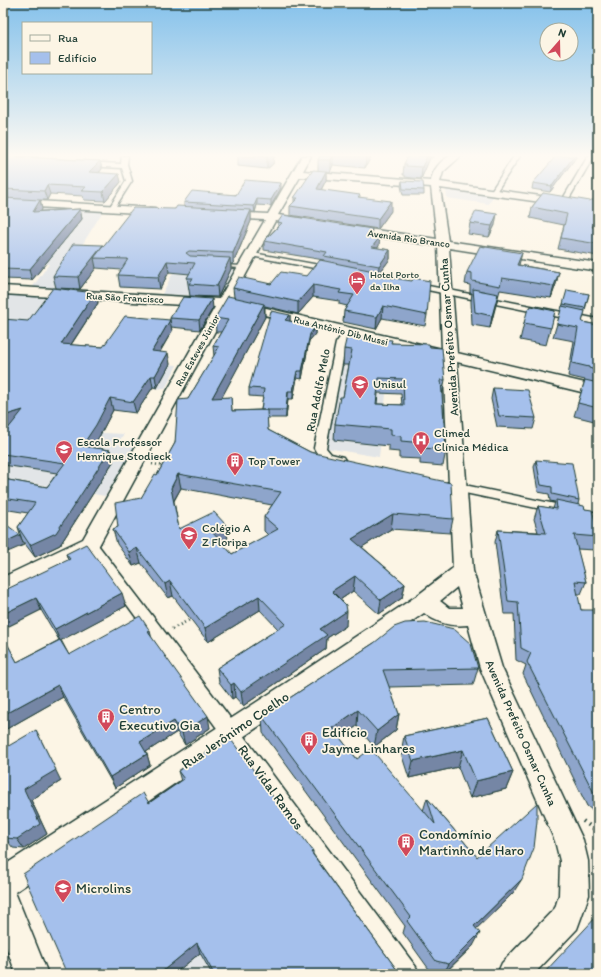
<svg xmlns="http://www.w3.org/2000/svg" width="601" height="977" font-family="Itim,sans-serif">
<rect width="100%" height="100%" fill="#fcf5e5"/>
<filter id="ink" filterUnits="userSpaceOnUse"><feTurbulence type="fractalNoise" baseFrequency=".025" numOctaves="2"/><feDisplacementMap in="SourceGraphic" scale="8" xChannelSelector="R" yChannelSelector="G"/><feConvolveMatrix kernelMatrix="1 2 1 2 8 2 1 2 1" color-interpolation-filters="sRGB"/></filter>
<g filter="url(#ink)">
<path fill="#e2e5e7" d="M446,189L494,195L489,204L447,198Z
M3,206L103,211L55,289L32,288L49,264H19Z
M236,256L233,276L222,297L162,294L173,273H184Z
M3,293L50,296L9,350L177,365L165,389L8,377L3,379Z
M344,346L391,350L379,457L326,448Z
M12,428L124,434L117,444L136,447L105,496L19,481L3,488V433Z
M200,953L212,974H175Z"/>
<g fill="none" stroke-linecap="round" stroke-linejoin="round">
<g stroke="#1f3d34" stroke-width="3">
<path id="lane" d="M222,265L243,266L245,267L243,268L223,267L221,266Z"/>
</g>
<g stroke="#1f3d34" stroke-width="3">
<path id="street" d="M122,156H128L127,164L132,181L114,209L112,210L109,208L126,181L122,168L86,166L83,164L86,162L121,164Z
M514,156H520L496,192H492L491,191Z
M588,156H594L567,202L562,203L561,202Z
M248,252L330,267L334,269L330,271L251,256H248Z
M410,283H413L598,319V325L413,287H410L409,285Z
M348,329L353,332L346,343L326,448L331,454L343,457L345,460L343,463C331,466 319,459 314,448L336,343L345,330Z
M450,482L598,513V521L446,489L444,486L446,483Z
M90,539L95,541L225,711L416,967L419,974H396L85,547L83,544L85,541Z"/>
</g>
<g stroke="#1f3d34" stroke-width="3">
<path id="secondary" d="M302,156H311L303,171L431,181C432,171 441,159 451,156C454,156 458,156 461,156L443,172L440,182L598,204V210L440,188L448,241L598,263V271L449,248L457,353L598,386V396L457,362L473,571L502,668L583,840L588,861L589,895L581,918L577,929L534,974H497L502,963L555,908L559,895L560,861L555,841L480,668L468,625C451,627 437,623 424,613L302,697L15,892L48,974H16L3,938V866L286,683L418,595L453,568L443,358L235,308L228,307L97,549L3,594V577L83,539L215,307L3,294V286L219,299L265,220L227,218L222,215L227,212L268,214ZM300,177L431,187L437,239L348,226L343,229L348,232L438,246L442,349L232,300L275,221L305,225L310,222L305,219L278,215ZM457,587L463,608H449L440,601Z
M3,199L155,208L160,211L155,214L3,205Z"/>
</g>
<path stroke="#1f3d34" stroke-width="2.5" stroke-dasharray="1 3" stroke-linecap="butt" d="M152,464L165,466"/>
<path stroke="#1f3d34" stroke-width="3" stroke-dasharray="1 3.5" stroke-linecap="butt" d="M172,629L191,619"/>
<path stroke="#1f3d34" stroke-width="4" stroke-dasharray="1.5 4.5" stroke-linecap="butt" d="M583,821L598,832"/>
<use href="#lane" fill="#fcf5e5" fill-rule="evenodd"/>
<use href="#street" fill="#fcf5e5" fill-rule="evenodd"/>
<use href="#secondary" fill="#fcf5e5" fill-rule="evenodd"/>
</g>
<path fill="#8ea5cb" stroke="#1f3d34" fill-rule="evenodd" d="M3,156H39L38,158L100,161L102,169L99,173L121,182L105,201L84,200L83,196L50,194L47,200H40L42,209L41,211L80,209L82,219L32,280L3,279Z
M238,156H274L273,164L267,169L238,166Z
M320,156H373V157H371L365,168L333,165L330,172L326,171V180L321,190L360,197L391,211L378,229L290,215V206L294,202V198L318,170V160Z
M408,156H433L432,158H430L421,179L405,177V175H403L404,164Z
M577,156L550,192L532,189L533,183Z
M402,181L424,190V195H403L401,186Z
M281,188L271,206L257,205L255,212H251V221L233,264H231V269L218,297L190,296L187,278L190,274L169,272L160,289L120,287L118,275L121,270L96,268L80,289L56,288L53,276L103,246L175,209L184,207V202Z
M543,193L595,227L598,228V256L558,249L564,225L530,218L532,207Z
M278,222L371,236L379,246L377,248L390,250V259L378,275L427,315L425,326L382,318L376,329L343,322L344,311L347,306L339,304V301L313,297L298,314L265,306V317L221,398L231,397L232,411L261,410L263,397L249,396V388L290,315V321L315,327V334L309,341L302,379L297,378L293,399H288L286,418H267L268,430L310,452L453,519L450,533L391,529L362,547L405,584L402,598L379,614L353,591L340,600L346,626L327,638L326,649L243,706L235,697L232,699L219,682L217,668L278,629L260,610L208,642L173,596L168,598L141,563L133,566L117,544L113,529L118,527L141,498L157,475L175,443L188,399L214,356L213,346L221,332H216L215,318L234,297L233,288L271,284L307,276L324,261V260L264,250V241L278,226ZM181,488L272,505L264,517V531L268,535L232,554L222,543L228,540L179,529L174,501Z
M470,223L495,225L489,237L468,234Z
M519,265L559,272L556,284L551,298L500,290L490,328L472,325L471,301L472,293H470V285L465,284L467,272Z
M95,293L98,303L71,345L103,347L170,320V318L213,308L200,330L171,327L172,331L160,352L170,364L157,388L153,387L136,413L113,410L99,437L92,447L110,450L113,462L60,545L35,557L22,540L18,527L28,513L3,509V479L47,487L57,473L3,465V435L10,427L28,321Z
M589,294L582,322L598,325V422L574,416L585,380L568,376L574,341L553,337L563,304Z
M530,308L555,311L546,345L520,340L524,323Z
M391,343L430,347L445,380L442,395L446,450L443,466L420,464V459L399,458V452L389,451V446L334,440L335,424L343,397L349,365H343L344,349ZM378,393L401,394L402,405L377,404Z
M493,388L536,418L533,429L497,427L491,399Z
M536,460L579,500L578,504L585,509L598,531V542L595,550L577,549L586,582L581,594H577L581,610L598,612V815L587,806L523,674L526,665L516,660L514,614H504L495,542L498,530L538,532L534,519L538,506L553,509L555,502L550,501L549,494L538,492L534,467Z
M66,554L126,606L61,640L69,655L152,639L210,728L185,745L177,732L146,752L150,765L115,788L63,697L3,731V636L17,662L59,640L41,610L3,629L68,560Z
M374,643L478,668L473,685L389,687L399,714L396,730L374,747L357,726L340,738L357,759L423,811L427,798L477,857L513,893L476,929L473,946L444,974H438L431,972L403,933L405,926L263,733L262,716Z
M488,718L513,772L506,789L470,798L458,767L409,778L401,753L404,736Z
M3,741L6,748L61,781L31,800L47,834L24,849L13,848L5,838L3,832Z
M178,771L313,851V854L400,974H212L200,953L174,974L149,803L181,781Z"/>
<path fill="#7486a5" stroke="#1f3d34" d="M268,156H274L273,164L267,169V157Z
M332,156H333V165L330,172V160Z
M366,156H371L365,168L366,157Z
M427,156H430V158L421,179L422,167Z
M574,156H577L550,192L552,186Z
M100,161L102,169L91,181L89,172Z
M326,171V180L317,198V189Z
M119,174L121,182L105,201L103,192Z
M281,183V188L271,206V200Z
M47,185L50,194L47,200L44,191Z
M257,199V205L255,212L254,206Z
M40,200L42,209L36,221L33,212Z
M391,201V211L378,229V219Z
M80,209L82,219L32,280L29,270Z
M251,210V221L233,264V253Z
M497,214L495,225L489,237L492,226Z
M598,217V222L589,238L592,227Z
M372,229L371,237L367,235Z
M380,237L379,246L371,256L372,247Z
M103,245L105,257L94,258L96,268L80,289L78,277Z
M390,250V259L378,275L379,266Z
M522,253L519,265L514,277L517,265Z
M230,258L231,269L218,297L217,286Z
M167,261L169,272L160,289L158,277Z
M559,272L556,284L551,298L554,286Z
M313,285V297L298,314V302Z
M95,293L98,303L64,355L61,344Z
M498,294L495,306L490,328L492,316Z
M212,299L213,308L200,330L199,320Z
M264,304L265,317L214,412L212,398Z
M383,306L382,318L376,329L377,317Z
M290,315V323L285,320Z
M170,320L172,331L153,363L152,351Z
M315,327V334L309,341L302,379V371L310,334Z
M168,353L170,364L157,388L155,376Z
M297,371V378L293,399V391Z
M151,376L153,387L136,413L133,402Z
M288,391V399L286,418V410Z
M110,398L113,410L99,437L85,458L82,446Z
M23,410L27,422L3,429V416Z
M110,450L113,462L60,545L35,557L30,545Z
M178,474L181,488L173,502L171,488Z
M393,514L391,529L351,554L352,539Z
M226,525L228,540L214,547L212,532Z
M20,535L24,545L3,554V543Z
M137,548L141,563L133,566L129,552Z
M355,576L353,591L331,606L332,591Z
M170,581L173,596L168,598L165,584Z
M405,584L402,598L379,614L381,600Z
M122,593L126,606L60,641L55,629Z
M259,596L260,610L208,642L205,628Z
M36,598L41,610L3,629V614Z
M347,611L346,626L327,638L326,649L243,706L241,692L320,629Z
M150,631L153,643L148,632Z
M234,683L235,697L232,699L231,685Z
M58,685L63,697L3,731V715Z
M358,710L357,726L331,745L332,728Z
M399,714L396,730L374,747L377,731Z
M208,716L210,728L185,745L182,733Z
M174,721L177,732L143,754L140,742Z
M36,730L61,781L31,800L47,834L24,849L17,839L24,789Z
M3,741L12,760L5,748L3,744Z
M463,750L458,767L409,778L413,761Z
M147,754L150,765L115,788L110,777Z
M513,772L506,789L470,798L476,781Z
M522,879L513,893L467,938L474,926Z
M480,933L473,946L443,974L449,964Z
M197,943L200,953L174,974H159Z
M3,959L9,974H3Z"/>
<path fill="#a5c0ec" stroke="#1f3d34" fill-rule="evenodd" d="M3,156L100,161L89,172L119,174L103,192L82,191L86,187L47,185L44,191L3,189V186L5,184H3Z
M254,156H268L267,157Z
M320,156H332L330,160H318Z
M408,156H427L422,167L406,166L407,164H404Z
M556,156H574L552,186L533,183Z
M313,170L326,171L317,189L360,195L358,197L391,201L378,219L290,206L298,198H294Z
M245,180L281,183L271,200L257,199L254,206L184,202L192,191L236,195Z
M402,181L423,182L424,190L403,189Z
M543,193L590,201L591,200H598V217L592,227L598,228V244L561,238L567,214L532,207Z
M3,198L40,200L33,212L80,209L29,270L3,269Z
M177,206L251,210L233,253L189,251L186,253L190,256L230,258L217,286L189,284L193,278H187L195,263L167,261L158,277L118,275L128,259L94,258L133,208L175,209Z
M476,211L497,214L492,226L470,223Z
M283,215L372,229L367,235L380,237L372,247L390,250L379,266L324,256L327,252L264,241L282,223L278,222Z
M73,244L103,245L78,277L53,276Z
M480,246L522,253L517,265L559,272L554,286L502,278L500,286L472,281V273L467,272Z
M320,260L374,271L372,273L375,275L412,281L413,278L430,281L427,315L383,306L377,317L344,311L354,295L339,293L341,290L313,285L298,302L233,288L239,277L271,284L281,272L307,276Z
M53,288L95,293L61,344L103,347L125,316L170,320L152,351L168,353L155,376H151L133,402L110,398L96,425L82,446L110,450L56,533L30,545L18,527L35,503L3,498V479L47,487L65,463L3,454V435L23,410L3,416V319L28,321Z
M473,289L498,294L492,316L475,312Z
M567,290L589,294L585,308L563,304Z
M228,296L264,304L212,398L231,397L232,411L267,410L268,430L310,452L451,483L453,519L393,514L352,539L405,584L381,600L355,576L332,591L346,605L347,611L320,629L327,635L241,692L234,683L231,685L217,668L286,624L259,596L205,628L170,581L165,584L137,548L129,552L113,529L118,527L115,503L141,498L155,474L157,475L175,443L178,400L188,399L219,347L213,346L228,320L215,318ZM178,474L281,492L264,517L278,529L232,554L212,532L226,525L214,512L179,529L171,488Z
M183,297L212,299L199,320L170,318Z
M531,306L555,311L551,328L524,323L528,308H530Z
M562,306L585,311L582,322L598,325V371L589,368V367L572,363L578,328L557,324Z
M271,311L290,315L285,320L315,327L310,334L302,371H297L293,391H288L286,410H261L264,389L249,388Z
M347,336L392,340L391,343L429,344L430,347L442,348L445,380H441L446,450L423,448V443L401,441V436L391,435V429L335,424L340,397H343L352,350L344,349ZM379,378L403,379L404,405L376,404Z
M585,380L598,383V408L578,403Z
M493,388L528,390L536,418L499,416Z
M536,460L572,463L579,500L552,494V487L541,485Z
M556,500L584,506L585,509L592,510L598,531V537L574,535L586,582L575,581L581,610H593L598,612V798L595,795L527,662L531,653L521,648L518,602L508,601L498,530L546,533L538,506L557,509Z
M3,522L20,535L3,543Z
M86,544L122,593L55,629L36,598L3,614V591L70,559L66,554Z
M140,616L150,631L148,632L208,716L182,733L174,721L140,742L147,754L110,777L58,685L3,715V636L17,662L60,640L69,655Z
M425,622L454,629L471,644L478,668L383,670L399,714L377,731L358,710L332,728L357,759L371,749L435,824L427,798L477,857L537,803V821L534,848L522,879L474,926L480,933L449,964L436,961L407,921L411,917L262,716L374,643L394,627L405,623Z
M488,718L513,772L476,781L463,750L413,761L404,736Z
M36,730L56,770L24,789L40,824L17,839L5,838L3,832V744L5,748Z
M229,737L313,851L311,852L400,974H214L197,943L159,974H67L23,874L143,793L149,803L184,779L178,771Z
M598,915V974H543Z"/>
</g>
<linearGradient id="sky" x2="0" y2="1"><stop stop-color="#84c1eb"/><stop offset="0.53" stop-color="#fefaf3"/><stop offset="1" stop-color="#fefaf3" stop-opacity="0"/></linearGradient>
<rect width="601" height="293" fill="url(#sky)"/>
<defs>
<g id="hotel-pin" transform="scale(0.9)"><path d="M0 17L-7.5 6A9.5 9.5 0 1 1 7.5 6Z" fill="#d1495b" stroke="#fcf5e5"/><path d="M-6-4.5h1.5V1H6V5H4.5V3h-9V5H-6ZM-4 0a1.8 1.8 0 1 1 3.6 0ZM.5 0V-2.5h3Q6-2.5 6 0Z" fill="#fff"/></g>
<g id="university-pin" transform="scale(0.9)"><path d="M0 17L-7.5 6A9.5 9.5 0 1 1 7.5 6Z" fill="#d1495b" stroke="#fcf5e5"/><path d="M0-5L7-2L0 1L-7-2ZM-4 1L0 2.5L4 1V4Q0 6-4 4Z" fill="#fff"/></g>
<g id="hospital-pin" transform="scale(0.9)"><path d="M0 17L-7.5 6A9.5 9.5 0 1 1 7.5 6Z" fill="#d1495b" stroke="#fcf5e5"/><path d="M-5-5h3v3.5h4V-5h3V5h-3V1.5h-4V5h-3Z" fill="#fff"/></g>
<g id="school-pin" transform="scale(0.9)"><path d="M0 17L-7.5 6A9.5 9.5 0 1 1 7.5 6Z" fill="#d1495b" stroke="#fcf5e5"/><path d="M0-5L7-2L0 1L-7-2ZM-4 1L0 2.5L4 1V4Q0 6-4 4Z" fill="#fff"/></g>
<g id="building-pin" transform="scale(0.9)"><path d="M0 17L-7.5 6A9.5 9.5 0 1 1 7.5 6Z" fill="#d1495b" stroke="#fcf5e5"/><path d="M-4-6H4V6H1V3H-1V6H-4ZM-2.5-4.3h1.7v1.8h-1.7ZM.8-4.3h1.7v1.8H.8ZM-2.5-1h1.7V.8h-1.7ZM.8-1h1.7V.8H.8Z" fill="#fff"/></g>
</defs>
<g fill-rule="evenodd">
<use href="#hotel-pin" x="357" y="280"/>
<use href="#university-pin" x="360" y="384"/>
<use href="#hospital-pin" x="421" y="440"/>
<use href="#school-pin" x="64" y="449"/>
<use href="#building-pin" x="235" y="461"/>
<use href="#school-pin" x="189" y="535"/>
<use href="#building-pin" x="106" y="717"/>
<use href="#building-pin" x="309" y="740"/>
<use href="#building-pin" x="406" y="842"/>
<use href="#university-pin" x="63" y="888"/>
</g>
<g text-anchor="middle" stroke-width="3.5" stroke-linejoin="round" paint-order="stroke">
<g font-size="10" fill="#1f3d34" stroke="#fcf5e5">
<text transform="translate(409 238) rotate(8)" y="4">Avenida Rio Branco</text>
<text transform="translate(125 297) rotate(3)" y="4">Rua São Francisco</text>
<text transform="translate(341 330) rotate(14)" y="4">Rua Antônio Dib Mussi</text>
<text transform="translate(197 350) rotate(-61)" y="4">Rua Esteves Júnior</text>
</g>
<g font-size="10" fill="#1f3d34" stroke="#fcf5e5" text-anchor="start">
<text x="370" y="278">Hotel Porto<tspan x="370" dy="12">da Ilha</tspan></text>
</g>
<g font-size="12" fill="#1f3d34" stroke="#fcf5e5">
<text transform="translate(449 337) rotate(-94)" y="4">Avenida Prefeito Osmar Cunha</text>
<text transform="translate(318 390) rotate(-79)" y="4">Rua Adolfo Melo</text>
<text transform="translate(521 733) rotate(66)" y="4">Avenida Prefeito Osmar Cunha</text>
</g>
<g font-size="12" fill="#1f3d34" stroke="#fcf5e5" text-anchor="start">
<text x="373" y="388">Unisul</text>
<text x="434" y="437">Climed<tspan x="434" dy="14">Clínica Médica</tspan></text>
<text x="77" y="446">Escola Professor<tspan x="77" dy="14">Henrique Stodieck</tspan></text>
<text x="248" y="465">Top Tower</text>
<text x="202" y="532">Colégio A<tspan x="202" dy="14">Z Floripa</tspan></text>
</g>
<g font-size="14" fill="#1f3d34" stroke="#fcf5e5" text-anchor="start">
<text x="119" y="714">Centro<tspan x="119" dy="16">Executivo Gia</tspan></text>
<text x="322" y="737">Edifício<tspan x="322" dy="16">Jayme Linhares</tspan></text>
<text x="419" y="839">Condomínio<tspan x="419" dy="16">Martinho de Haro</tspan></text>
<text x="76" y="893">Microlins</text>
</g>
<g font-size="14" fill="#1f3d34" stroke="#fcf5e5">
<text transform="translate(235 730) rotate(-34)" y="5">Rua Jerônimo Coelho</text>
<text transform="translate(271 787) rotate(54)" y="5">Rua Vidal Ramos</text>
</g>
</g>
<rect width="601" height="977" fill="none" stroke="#fcf5e5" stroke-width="16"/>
<rect x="8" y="8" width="585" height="961" fill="none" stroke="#1f3d34" stroke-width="1.5" filter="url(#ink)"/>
<rect x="22" y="22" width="130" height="52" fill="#fcf5e5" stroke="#a4ab9e"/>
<rect x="30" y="35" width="20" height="6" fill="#fcf5e5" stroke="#a4ab9e"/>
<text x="58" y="42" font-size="12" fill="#1f3d34">Rua</text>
<rect x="30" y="52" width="20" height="12" fill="#a5c0ec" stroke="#a4ab9e"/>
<text x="58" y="62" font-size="12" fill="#1f3d34">Edifício</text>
<g transform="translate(559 42) rotate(20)"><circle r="19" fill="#fcf5e5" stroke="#a4ab9e"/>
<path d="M0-3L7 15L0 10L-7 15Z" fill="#d1495b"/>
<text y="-6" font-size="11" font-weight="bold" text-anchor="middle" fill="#1f3d34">N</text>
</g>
</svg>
